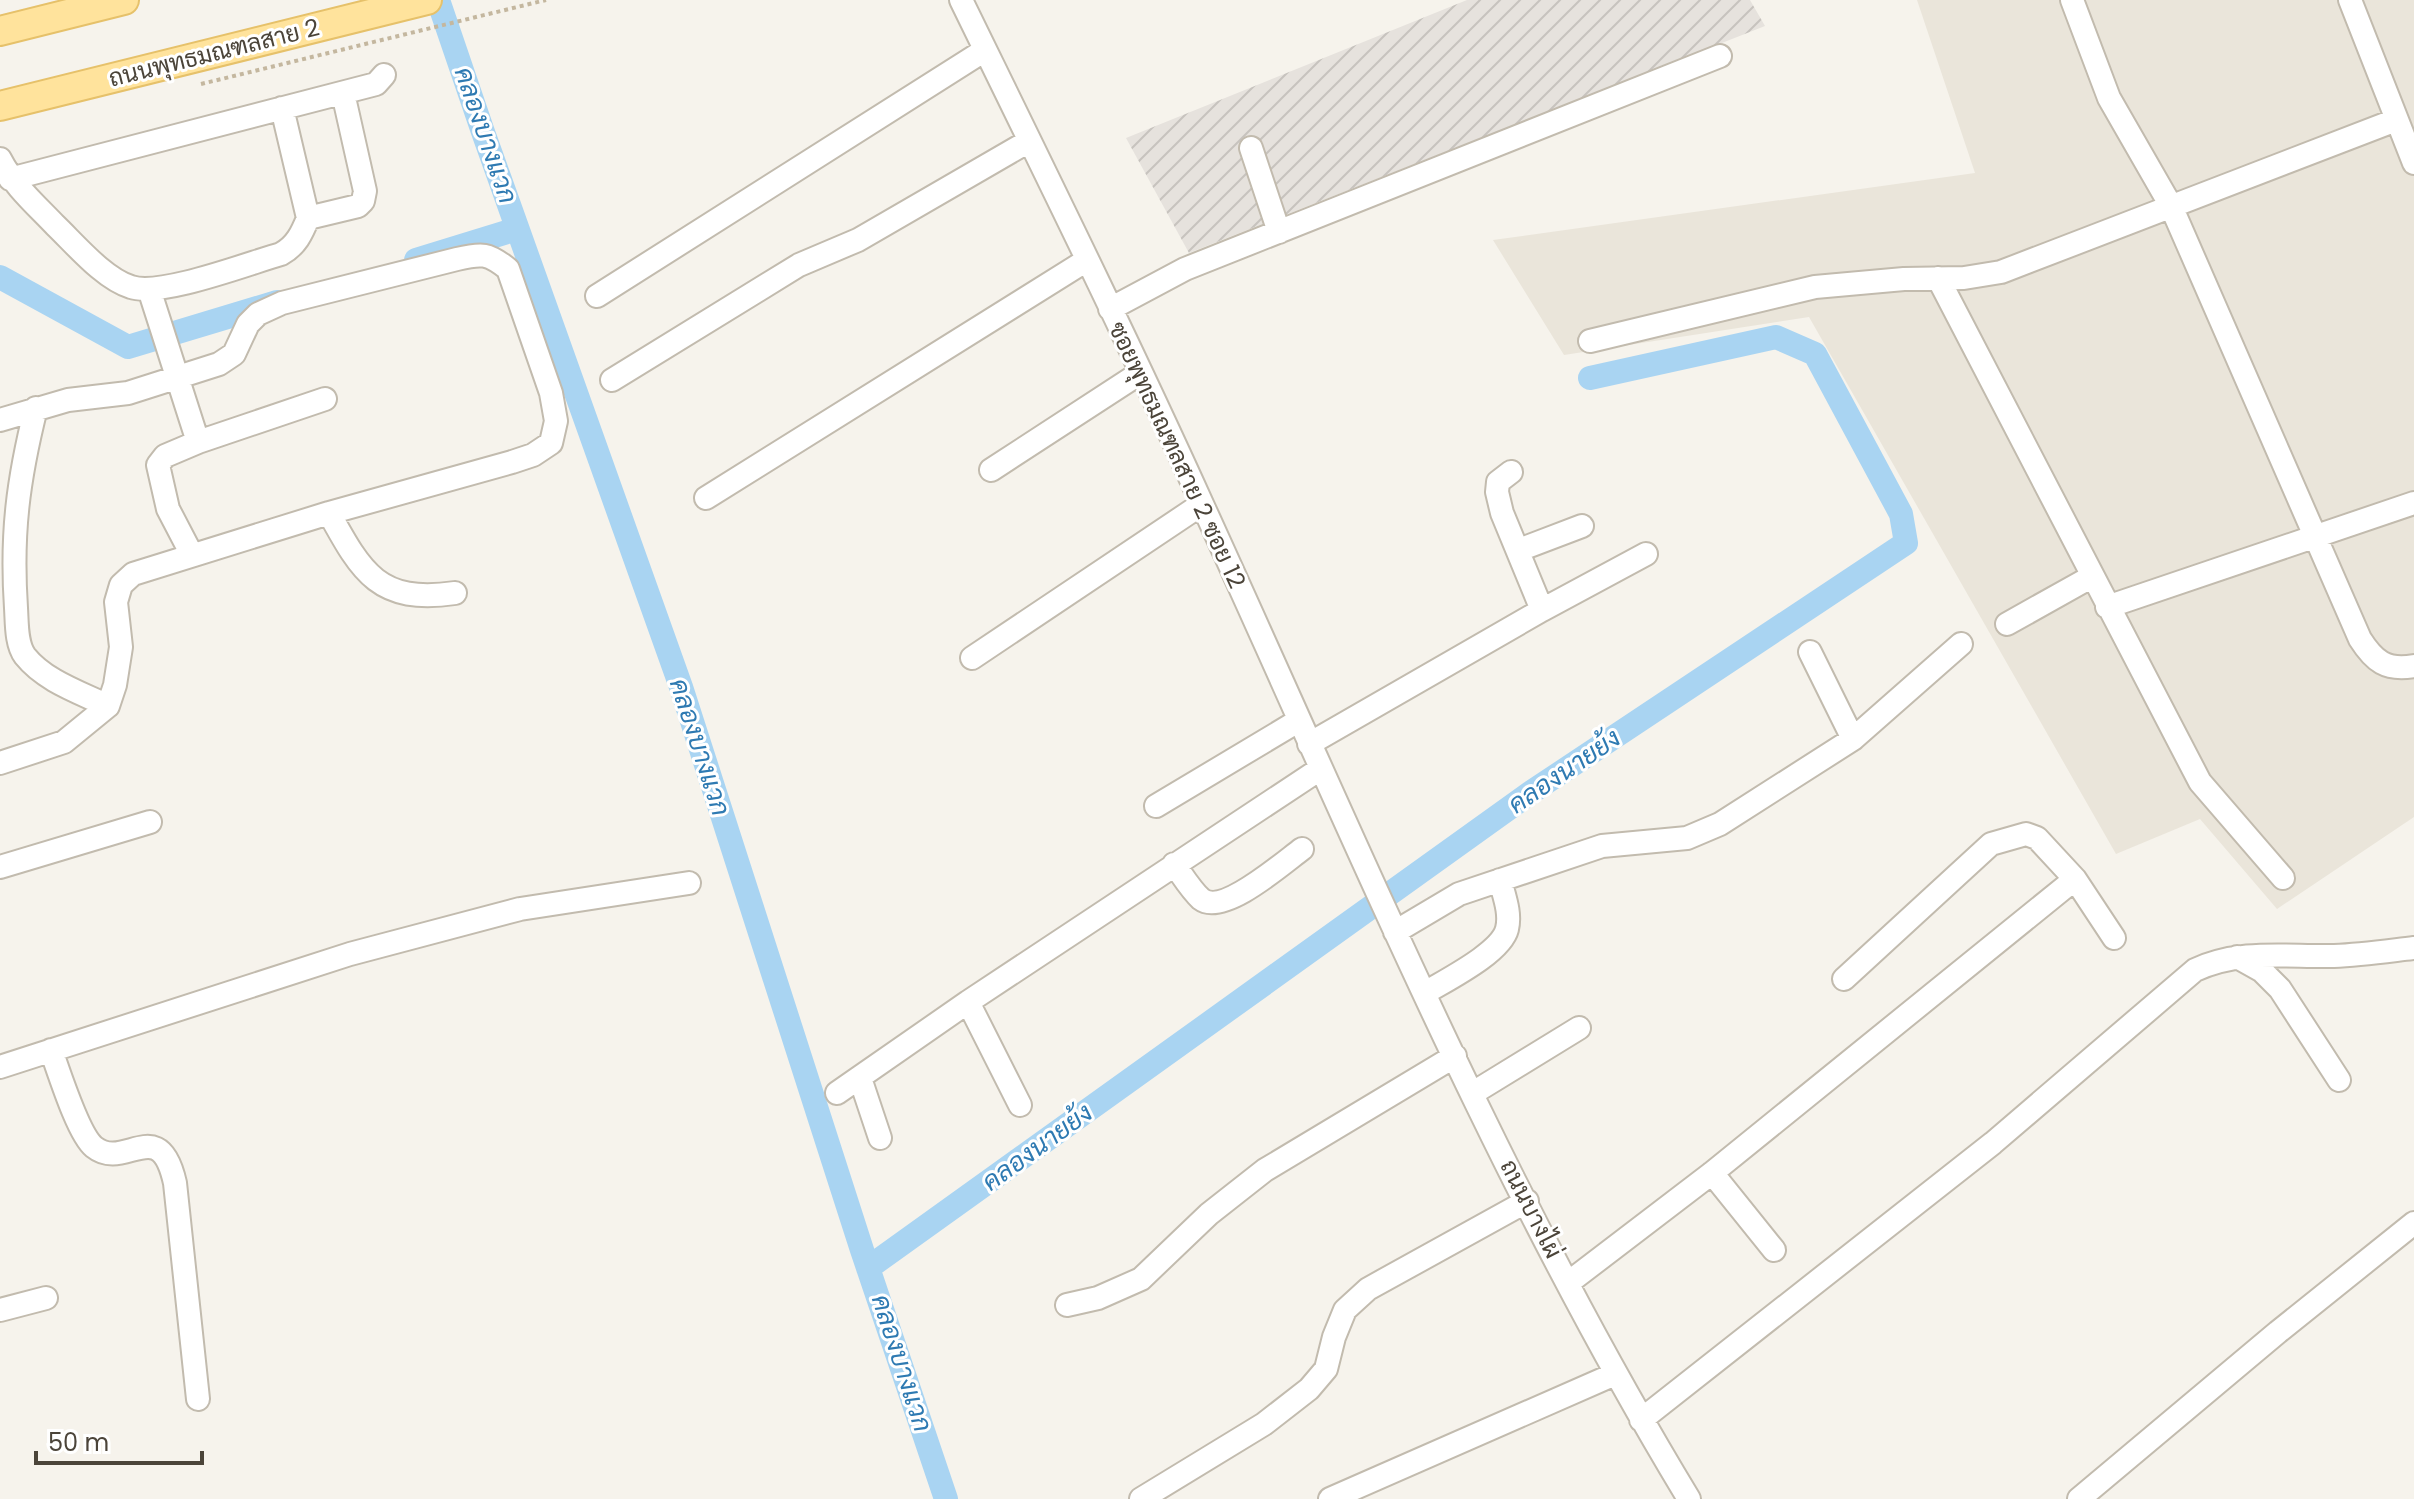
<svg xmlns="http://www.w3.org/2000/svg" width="2414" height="1499" font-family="Poppins,Sarabun,sans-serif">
<defs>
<pattern id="industrial-furrows" width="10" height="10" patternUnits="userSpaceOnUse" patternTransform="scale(2)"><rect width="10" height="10" fill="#e6e2dd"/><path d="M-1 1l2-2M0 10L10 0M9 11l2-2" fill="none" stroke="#c7c3be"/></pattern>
</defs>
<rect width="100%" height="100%" fill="#f6f3ec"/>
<path fill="#eae5da" d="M1917,0H2414V817L2277,909L2200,819L2116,854L1809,317L1564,355L1493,240L1975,173Z"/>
<path fill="url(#industrial-furrows)" d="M1467,0H1750L1765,26L1189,253L1126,138Z"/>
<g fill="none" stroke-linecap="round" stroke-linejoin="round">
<path stroke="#a9d4f2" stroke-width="24" d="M438,0L483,132L681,687L862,1250L946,1499
M416,260L517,229
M0,277L128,347L277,302
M868,1268L1530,793L1906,543L1901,514L1815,354L1776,337L1590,378"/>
<g stroke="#c2bbae" stroke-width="26">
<path id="minor" d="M961,0C1043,168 1126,336 1203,506C1356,841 1498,1184 1689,1499
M2072,0L2109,98L2171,206L2360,639C2374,661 2386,671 2414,666
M2350,0L2414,163
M1251,148L1279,232
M0,159C14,186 34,203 55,225C75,244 104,279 131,287C161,297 249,263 281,254C296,246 302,233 308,218L282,108
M10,179L376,84L384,75
M308,218L358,206L363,201L365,191L343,93
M1938,278L2200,782L2283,878
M149,289L198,442L165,456L158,465L168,509L192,555
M597,296L985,50
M1110,309L1185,269L1720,56
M1590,341L1815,287L1904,279L1964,278L2001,272L2396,120
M612,380L799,265L858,240L1029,141
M36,408C18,480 11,534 16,608C17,623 16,644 25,656C45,681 79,692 108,706
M0,420L68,400L128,393L219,364L234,354L248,324L258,314L282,303L457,259C482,253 488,253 508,269L551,393L556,421L551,443L533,455L512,462L329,513
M198,442L325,399
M991,470L1140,373
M1511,472L1498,482L1497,492L1502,513L1542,610
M706,498L1087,260
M1519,550L1582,526
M2107,607L2414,503
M2007,624L2091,577
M1810,652L1853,739
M972,658L1202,504
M1309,744L1542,610L1646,554
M0,763L64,742L108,706L115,685L121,647L116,602L121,585L133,574L329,513C362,573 379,604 455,593
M1156,806L1298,721
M1174,864C1182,875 1191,890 1201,899C1223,916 1283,863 1302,849
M0,867L150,822
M1395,932L1459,894L1602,846L1687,838L1720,824L1853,739L1961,644
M2237,957L2262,971L2280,989L2339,1080
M1844,979L1991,844L2026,834L2037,838L2075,879
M1425,993C1446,980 1501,953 1507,929C1511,913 1504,896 1500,880
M968,1002L1020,1105
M51,1050C59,1072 78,1134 94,1147C125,1172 159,1112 175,1183L198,1399
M0,1067L350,954L520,909L689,883
M860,1078L880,1138
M837,1093L968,1002L1320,769
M1473,1093L1579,1028
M1712,1173L1774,1250
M1568,1283L1712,1173L2075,879L2114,938
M1067,1305L1098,1298L1141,1279L1209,1214L1265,1170L1455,1056
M0,1310L46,1298
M1641,1420L1993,1143L2195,970C2240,949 2286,957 2334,956C2361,955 2388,951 2414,948
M1141,1499L1264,1424L1309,1389L1326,1369L1334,1337L1345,1310L1368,1289L1527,1201
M1330,1499L1615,1374
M2079,1499L2278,1332L2414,1223"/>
</g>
<g stroke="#e6c16a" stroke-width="32">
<path id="major" d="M0,31L124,0
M0,106L427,0"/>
</g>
<path stroke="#c4b79f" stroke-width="4" stroke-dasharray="4 4" stroke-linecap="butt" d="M201,84L546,0"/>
<use href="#minor" stroke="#fff" stroke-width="22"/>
<use href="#major" stroke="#ffe39c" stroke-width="28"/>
</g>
<g text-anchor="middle" stroke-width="6" stroke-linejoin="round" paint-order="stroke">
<g font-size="24" fill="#4b4439" stroke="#fff">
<text transform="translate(214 53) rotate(-14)" y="8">ถนนพุทธมณฑลสาย 2</text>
<text transform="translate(1177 455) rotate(65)" y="8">ซอยพุทธมณฑลสาย 2 ซอย 12</text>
<text transform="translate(1531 1209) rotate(63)" y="8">ถนนบางไผ่</text>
</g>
<g font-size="26" font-style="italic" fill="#2e7ab2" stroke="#fff">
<text transform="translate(486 135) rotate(71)" y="9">คลองบางแวก</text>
<text transform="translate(700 747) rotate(72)" y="9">คลองบางแวก</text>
<text transform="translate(1564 771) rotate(-34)" y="9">คลองนายย้ง</text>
<text transform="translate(1037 1147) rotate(-36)" y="9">คลองนายย้ง</text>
<text transform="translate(902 1363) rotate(72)" y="9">คลองบางแวก</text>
</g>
</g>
<path d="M36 1451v12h166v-12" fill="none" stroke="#4b4439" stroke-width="4"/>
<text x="48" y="1451" font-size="24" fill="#4b4439" stroke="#ffffff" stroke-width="6" paint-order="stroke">50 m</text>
</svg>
